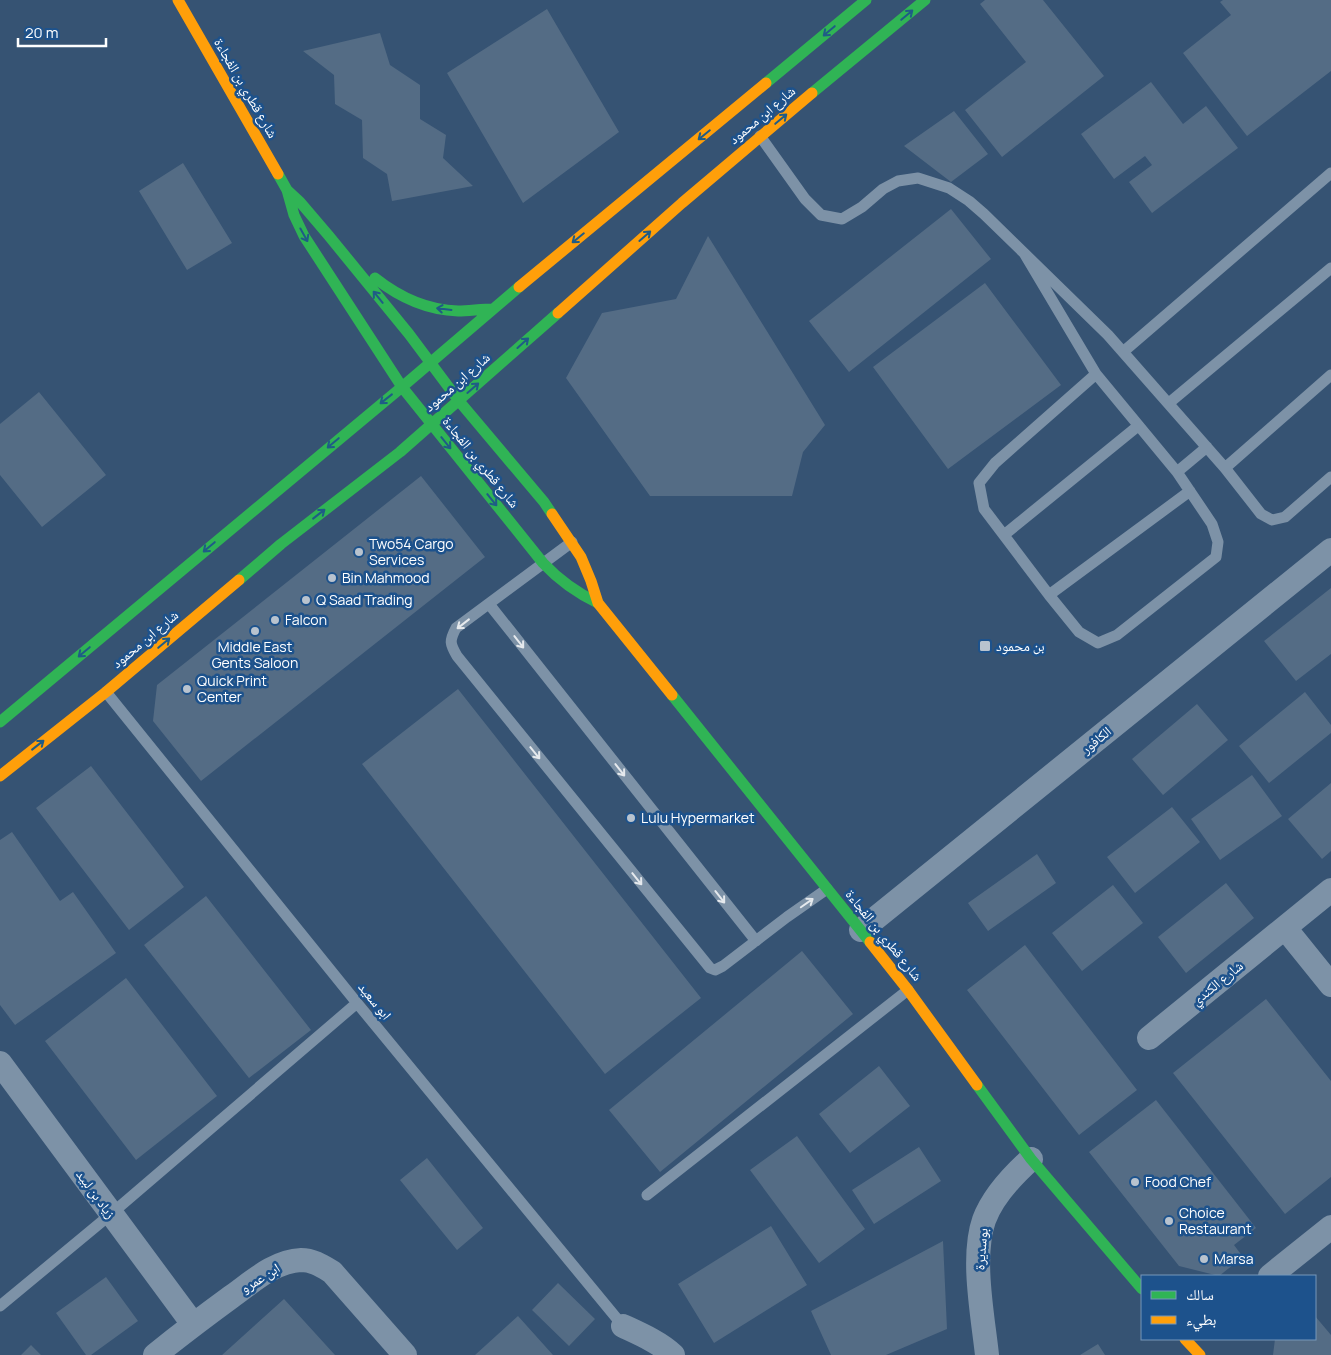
<svg xmlns="http://www.w3.org/2000/svg" width="1331" height="1355" font-family="Manrope,'Noto Naskh Arabic',sans-serif">
<rect width="100%" height="100%" fill="#365373"/>
<path fill="#546c85" d="M985,0H1043L1104,76L1002,157L965,110L1026,62L980,4Z
M1223,0H1331V71L1247,136L1183,53L1231,15L1220,2Z
M547,9L619,132L523,203L447,73Z
M380,33L390,65L420,85V119L446,135L443,158L473,186L392,201L387,174L363,158L362,120L335,104L334,75L303,51Z
M1151,82L1183,124L1206,106L1238,148L1152,213L1129,182L1152,165L1145,156L1114,179L1081,134Z
M954,111L988,154L951,182L904,146Z
M183,163L232,243L187,270L139,191Z
M951,209L991,259L849,372L809,321Z
M708,236L825,425L803,452L792,496H650L566,378L602,313L676,299Z
M985,283L1061,385L948,469L873,367Z
M39,392L106,475L42,527L0,475V424Z
M421,476L485,557L201,781L153,721L157,685Z
M1331,588V654L1296,681L1264,641Z
M458,689L701,998L605,1074L362,764Z
M1305,692L1331,725V733L1269,783L1239,746Z
M1197,704L1228,740L1163,795L1132,759Z
M91,766L184,887L129,930L36,808Z
M1252,775L1282,816L1220,860L1191,819Z
M1331,783V851L1322,859L1288,819Z
M1172,807L1200,842L1135,893L1107,857Z
M12,832L60,901L73,892L116,953L15,1025L0,1005V840Z
M1037,854L1056,883L988,931L968,903Z
M1226,883L1254,918L1186,973L1158,937Z
M1113,885L1143,923L1082,971L1052,933Z
M206,896L311,1030L249,1078L144,945Z
M1025,945L1137,1090L1079,1135L967,990Z
M802,951L853,1014L660,1172L609,1110Z
M126,978L217,1096L136,1160L45,1041Z
M1266,999L1331,1081V1177L1285,1214L1173,1073Z
M879,1066L910,1106L850,1153L819,1114Z
M1156,1100L1256,1228L1234,1245L1243,1257L1219,1276L1179,1266L1089,1152Z
M797,1136L865,1229L819,1263L750,1170Z
M919,1147L941,1181L874,1224L852,1190Z
M427,1158L483,1228L457,1250L400,1180Z
M771,1226L807,1285L714,1343L678,1284Z
M943,1241L947,1329L886,1355H831L811,1311Z
M106,1277L138,1321L91,1355H86L56,1313Z
M558,1283L595,1319L569,1346L532,1310Z
M284,1299L335,1355H222Z
M518,1316L553,1355H475Z
M1315,1316L1331,1335V1355H1273L1275,1339H1315Z
M1098,1344L1105,1355H1080Z
M31,1345L41,1355H21Z"/>
<g fill="none" stroke-linecap="round" stroke-linejoin="round">
<path stroke="#7d92a7" stroke-width="11" d="M760,136L805,199L821,215L842,219L862,207L883,189L898,181L918,178L949,188L969,201L984,214L1108,335L1225,468L1261,514L1272,520L1285,517L1331,477
M1024,253L1096,374L1177,472L1212,524L1218,542L1216,557L1117,635L1098,643L1079,632L1049,595L984,509L979,483L995,463L1096,374
M1123,352L1331,173
M1169,403L1331,268
M1225,468L1331,375
M1177,472L1207,447
M1004,535L1138,426
M572,542L456,628C449,641 450,644 457,656L710,968L715,970L723,966L787,917L827,889
M1049,595L1190,491
M489,604L756,941
M106,692L357,1003L623,1326
M647,1195L908,990
M0,1306L111,1214L357,1003"/>
<path stroke="#7d92a7" stroke-width="24" d="M1285,928L1331,985
M861,930L1331,550
M1149,1038L1331,890
M0,1063L193,1324
M1270,1276L1331,1227
M623,1326C640,1334 659,1342 673,1355
M155,1355C180,1335 205,1316 231,1297C251,1283 274,1261 301,1260C313,1260 322,1266 332,1272L405,1355
M987,1355C983,1317 971,1257 984,1220C993,1196 1012,1176 1031,1159"/>
<path stroke="#30b455" stroke-width="11" d="M766,83L866,0
M812,93L925,0
M278,174L287,190L294,215L304,236L402,387L543,563C559,580 577,593 598,603
M287,190L300,202L329,236L409,334L459,401L544,502L552,514
M375,278C399,297 426,310 458,311C469,311 481,309 493,309
M239,580L281,544L400,452L558,313
M672,695L870,942
M0,722L402,387L519,287
M977,1085L1031,1159L1142,1289"/>
<path stroke="#ff9f0a" stroke-width="11" d="M178,0L278,174
M519,287L766,83
M558,313L682,203L812,93
M552,514L581,557L591,581L598,603L672,695
M0,776L106,692L239,580
M870,942L908,990L977,1085
M1185,1339L1200,1355"/>
</g>
<defs><path id="oneway-shaft" d="M-6 0H5M1.5-3L5.5 0L1.5 3" fill="none" stroke-width="1.6" stroke-linecap="round" stroke-linejoin="round" transform="scale(1.25)"/></defs>
<g stroke="#1f5c86">
<use href="#oneway-shaft" transform="translate(907 15) rotate(-40)"/>
<use href="#oneway-shaft" transform="translate(829 31) rotate(140)"/>
<use href="#oneway-shaft" transform="translate(781 119) rotate(-40)"/>
<use href="#oneway-shaft" transform="translate(704 135) rotate(141)"/>
<use href="#oneway-shaft" transform="translate(304 235) rotate(61)"/>
<use href="#oneway-shaft" transform="translate(645 236) rotate(-41)"/>
<use href="#oneway-shaft" transform="translate(578 238) rotate(141)"/>
<use href="#oneway-shaft" transform="translate(378 297) rotate(-129)"/>
<use href="#oneway-shaft" transform="translate(444 309) rotate(-173)"/>
<use href="#oneway-shaft" transform="translate(523 343) rotate(-42)"/>
<use href="#oneway-shaft" transform="translate(473 388) rotate(-41)"/>
<use href="#oneway-shaft" transform="translate(386 399) rotate(142)"/>
<use href="#oneway-shaft" transform="translate(333 443) rotate(140)"/>
<use href="#oneway-shaft" transform="translate(446 443) rotate(51)"/>
<use href="#oneway-shaft" transform="translate(492 500) rotate(51)"/>
<use href="#oneway-shaft" transform="translate(319 514) rotate(-38)"/>
<use href="#oneway-shaft" transform="translate(209 547) rotate(140)"/>
<use href="#oneway-shaft" transform="translate(164 643) rotate(-40)"/>
<use href="#oneway-shaft" transform="translate(84 652) rotate(140)"/>
<use href="#oneway-shaft" transform="translate(38 745) rotate(-38)"/>
</g>
<g stroke="#e5e9ed">
<use href="#oneway-shaft" transform="translate(463 624) rotate(142)"/>
<use href="#oneway-shaft" transform="translate(519 642) rotate(52)"/>
<use href="#oneway-shaft" transform="translate(535 753) rotate(51)"/>
<use href="#oneway-shaft" transform="translate(620 770) rotate(52)"/>
<use href="#oneway-shaft" transform="translate(637 879) rotate(51)"/>
<use href="#oneway-shaft" transform="translate(720 897) rotate(52)"/>
<use href="#oneway-shaft" transform="translate(807 903) rotate(-35)"/>
</g>
<g fill="#b9c3ce" stroke="#1d528c" stroke-width="2">
<circle cx="359" cy="552" r="5"/>
<circle cx="332" cy="578" r="5"/>
<circle cx="306" cy="600" r="5"/>
<circle cx="275" cy="620" r="5"/>
<circle cx="255" cy="631" r="5"/>
<rect x="979" y="640" width="12" height="12" rx="2.5"/>
<circle cx="187" cy="689" r="5"/>
<circle cx="631" cy="818" r="5"/>
<circle cx="1135" cy="1182" r="5"/>
<circle cx="1169" cy="1221" r="5"/>
<circle cx="1204" cy="1259" r="5"/>
</g>
<g text-anchor="middle" stroke-width="5" stroke-linejoin="round" paint-order="stroke">
<g font-size="14" fill="#fff" stroke="#1d528c">
<text transform="translate(246 88) rotate(60)" y="5">شارع قطري بن الفجاءة</text>
<text transform="translate(762 115) rotate(-40)" y="5">شارع ابن محمود</text>
<text transform="translate(457 382) rotate(-41)" y="5">شارع ابن محمود</text>
<text transform="translate(481 462) rotate(51)" y="5">شارع قطري بن الفجاءة</text>
<text transform="translate(145 639) rotate(-40)" y="5">شارع ابن محمود</text>
<text transform="translate(1096 740) rotate(-39)" y="5">الكافور</text>
<text transform="translate(884 935) rotate(51)" y="5">شارع قطري بن الفجاءة</text>
<text transform="translate(1217 983) rotate(-39)" y="5">شارع الكندي</text>
<text transform="translate(375 1001) rotate(51)" y="5">ابو سعيد</text>
<text transform="translate(96 1194) rotate(54)" y="5">زياد بن لبيد</text>
<text transform="translate(981 1249) rotate(-85)" y="5">بوسديرة</text>
<text transform="translate(260 1278) rotate(-32)" y="5">ابن عمرو</text>
</g>
<g font-size="14" fill="#fff" stroke="#1d528c" text-anchor="start">
<text x="369" y="549">Two54 Cargo<tspan x="369" dy="16">Services</tspan></text>
<text x="342" y="583">Bin Mahmood</text>
<text x="316" y="605">Q Saad Trading</text>
<text x="285" y="625">Falcon</text>
<text x="996" y="651">بن محمود</text>
<text x="255" y="652" text-anchor="middle">Middle East<tspan x="255" dy="16">Gents Saloon</tspan></text>
<text x="197" y="686">Quick Print<tspan x="197" dy="16">Center</tspan></text>
<text x="641" y="823">Lulu Hypermarket</text>
<text x="1145" y="1187">Food Chef</text>
<text x="1179" y="1218">Choice<tspan x="1179" dy="16">Restaurant</tspan></text>
<text x="1214" y="1264">Marsa</text>
</g>
</g>
<rect x="1141" y="1275" width="175" height="65" fill="#1d528c" stroke="#7797ba"/>
<rect x="1151" y="1291" width="25" height="8" fill="#30b455" stroke="#7797ba"/>
<text x="1186" y="1300" font-size="15" fill="#ffffff">سالك</text>
<rect x="1151" y="1316" width="25" height="8" fill="#ff9f0a" stroke="#7797ba"/>
<text x="1186" y="1325" font-size="15" fill="#ffffff">بطيء</text>
<path d="M18 38v8h88v-8" fill="none" stroke="#ffffff" stroke-width="2.5"/>
<text x="25" y="38" font-size="15" fill="#ffffff" stroke="#1d528c" stroke-width="4" paint-order="stroke">20 m</text>
</svg>
